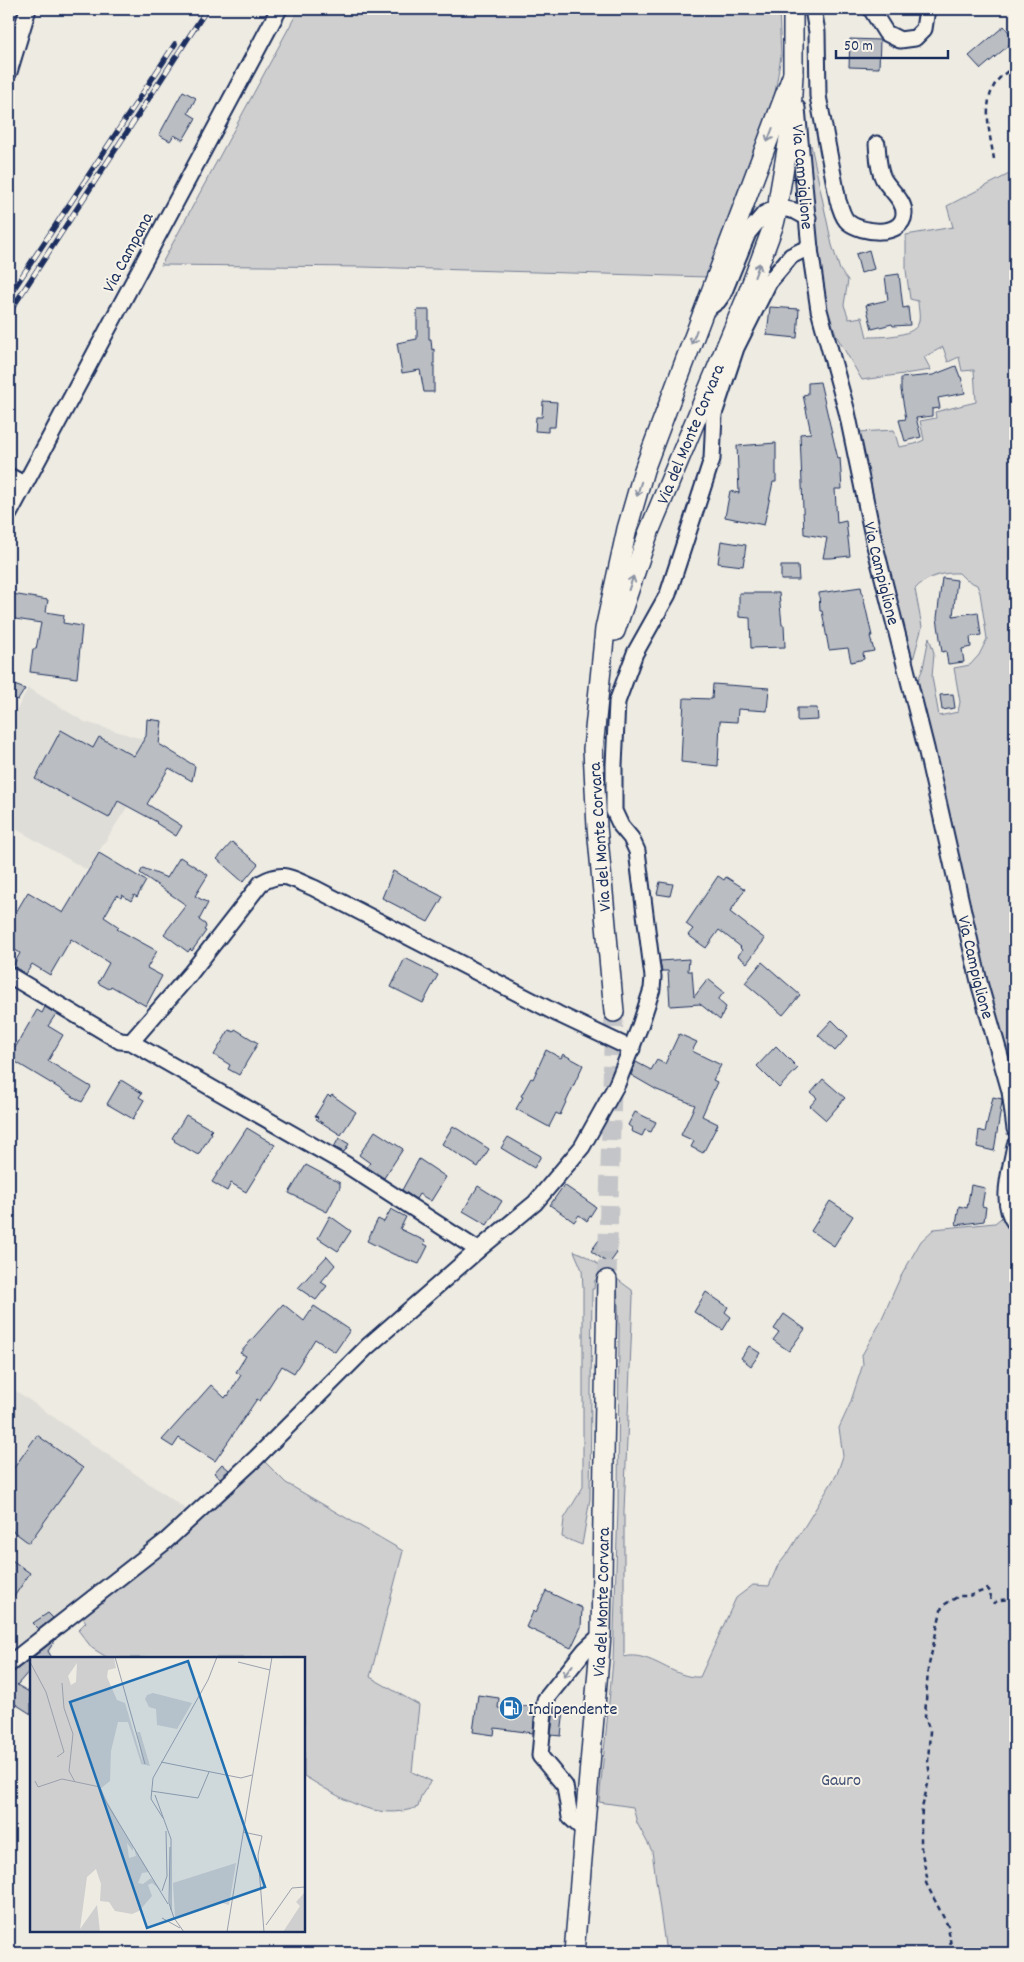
<svg xmlns="http://www.w3.org/2000/svg" width="1024" height="1962" font-family="Dekko,sans-serif">
<rect width="100%" height="100%" fill="#eeebe2"/>
<filter id="ink" filterUnits="userSpaceOnUse"><feTurbulence type="fractalNoise" baseFrequency=".02" numOctaves="2"/><feDisplacementMap in="SourceGraphic" scale="10" xChannelSelector="R" yChannelSelector="G"/><feConvolveMatrix kernelMatrix="1 2 1 2 8 2 1 2 1" color-interpolation-filters="sRGB"/></filter>
<g filter="url(#ink)">
<path fill="#deddd8" d="M28,688L85,722L166,746L87,870L9,825V725Z
M9,1386L190,1512L56,1621L9,1657Z"/>
<path fill="#cfcfcf" stroke="#757f96" d="M299,9H779L781,56L774,99L708,277L363,267L161,265Z
M811,145L832,245L840,270L848,280L844,305L849,319L862,317L867,337C879,337 913,337 918,324C921,318 918,308 918,301L910,299L906,270V235L953,227L947,206L1015,171V1101L1008,1053L984,980L916,685L923,668L929,637L934,653L932,677L939,716L958,712L960,702L954,668L970,665L979,655L987,639L980,593L977,585L966,580L959,573C944,572 925,577 915,589L922,627L911,667L896,603L859,432L894,430L899,447L915,444L924,440L920,421L936,418L935,412L976,402L974,370L962,371L959,357L948,362L943,347L924,357L931,370L862,380L837,337L828,312L819,258L809,148Z
M1015,1207V1953H666L652,1851L637,1823L633,1807L599,1802L613,1661L618,1507L619,1328L617,1280H595L594,1289H592L590,1499L582,1545L562,1537L564,1519L583,1487V1288L582,1270L574,1251C590,1255 617,1280 632,1290L633,1297L624,1511V1657C650,1650 673,1679 700,1677L736,1598L753,1585L769,1586L777,1567L790,1550L837,1474L843,1456L839,1428L850,1404L863,1364L862,1355L879,1325L900,1278L921,1241L934,1229L995,1223Z
M264,1461L286,1483L403,1551L370,1677L419,1705L412,1772L431,1781L421,1796L418,1807C375,1823 340,1797 304,1776V1658H108L92,1648L78,1630L86,1622L80,1614Z"/>
<path fill="#babdc2" stroke="#1b2f5e" d="M1004,26L1015,40L981,69L969,56Z
M850,39L880,40L879,68L849,67Z
M183,91L196,98L188,113L196,118L183,140L174,135L170,141L159,135Z
M869,250L874,269L861,273L856,254Z
M899,274L903,308L908,307L910,325L893,326L892,324L872,329L866,305L888,300L885,276Z
M770,307L799,309L797,338L767,335Z
M417,310H429V339H431L432,350L434,349V392H424L420,370L402,373L397,343L417,339Z
M956,366L960,377H961L965,393L938,398L940,408L932,409V416L916,418L921,437L905,441L899,420L906,419L901,390V378L933,375Z
M820,382L838,459L840,458L842,489H835L837,523L846,521L850,556L831,558H823L827,538L804,534L800,434L811,433L803,395L808,394V383Z
M543,401L557,402L555,427H548V432L535,431L536,417H542Z
M776,443V482H773L764,525L725,517L730,491L739,493L737,446Z
M721,541L746,545L743,566L718,563Z
M781,566H798L799,580H781Z
M942,578L957,580L953,616L978,612L981,635L970,637L971,647L962,649L964,662L948,664L946,651L942,652L937,618Z
M861,587L872,636H870L874,651L863,653L864,659L851,662L848,648L829,650L822,611H820L819,593Z
M739,593H779L782,625H784L785,647L751,648L750,618L739,617Z
M12,594L48,600L46,612L64,615L63,623L82,626L77,678L30,672L33,649H36L41,623L9,618Z
M9,683L25,689L18,700L9,697Z
M713,684L769,688L767,711L738,709L737,722L720,721L718,766L681,762L684,698L712,699Z
M953,694L955,708L942,710L940,695Z
M797,708H817L818,720L797,721Z
M147,719L162,721L159,744L195,766L192,781L169,768L147,804L182,826L176,836L156,823L157,822L118,801L109,818L35,779L61,730L93,748L99,737L134,756L146,736Z
M232,842L258,864L243,882L217,859Z
M99,853L146,881L137,897L134,895L131,901L122,895L121,898L117,895L104,917L119,927L117,929L157,951L147,968L162,976L146,1006L111,986L109,989L98,983L109,963L71,939L50,975L32,964L26,974L13,966L20,953L9,946V924L28,892L63,913Z
M180,857L208,875L195,896L208,903L199,920L205,924L206,927L204,930L206,931L192,951L190,949L188,952L164,934L186,905L140,873L143,868L167,878Z
M393,871L443,897L428,922L382,898Z
M718,876L724,880L726,877L745,889L730,912L765,939L747,963L738,956L742,950L740,948L741,947L719,930L706,948L688,935L693,929L686,924Z
M660,882L673,884L670,896L657,894Z
M405,958L438,975L423,1003L391,987Z
M689,959L688,971H692L694,997L708,979L724,992L718,1000L726,1007L720,1020L700,1004L670,1006L668,971H662L660,961Z
M762,962L800,995L783,1015L745,983Z
M45,1007L56,1014L48,1026L63,1035L48,1061L91,1087L82,1102L9,1058L37,1010L42,1013Z
M832,1020L848,1036L835,1051L818,1035Z
M235,1029L258,1043L239,1075L228,1069L230,1065L214,1055L229,1030L234,1032Z
M679,1034L697,1042L692,1051L721,1065L713,1080L717,1082L702,1116L718,1124L703,1153L691,1147L694,1141L681,1135L695,1105L657,1090L631,1075L636,1062L651,1070L657,1060L665,1064Z
M776,1046L798,1068L779,1088L757,1066Z
M546,1050L561,1058L563,1054L583,1065L560,1115L556,1113L549,1127L516,1109L523,1097L521,1096L531,1078L533,1079Z
M823,1079L845,1098L826,1120L810,1106L817,1098L811,1093Z
M121,1080L142,1093L139,1097L144,1100L133,1119L107,1104Z
M328,1095L330,1097L332,1095L356,1112L341,1135L316,1119L318,1117L315,1116Z
M993,1097L1002,1099V1102L994,1151L977,1147L979,1130L985,1132Z
M635,1112L656,1122L651,1132L645,1130L642,1136L631,1131L632,1128L628,1125Z
M186,1115L212,1130L210,1132L212,1133L198,1155L174,1141L175,1140L172,1138Z
M453,1126L489,1149L478,1167L442,1144Z
M247,1128L275,1145L246,1192L231,1183L227,1191L212,1182Z
M375,1131L403,1149L384,1178L367,1167L370,1163L359,1155Z
M508,1137L541,1156L534,1168L501,1148Z
M339,1138L349,1144L344,1152L334,1147Z
M419,1159L446,1177L431,1201L419,1194L416,1199L402,1190Z
M306,1165L340,1183V1187L327,1212L289,1193Z
M564,1185L596,1207L587,1221L579,1215L574,1222L550,1205Z
M971,1185L985,1188L982,1206L986,1207L984,1221L956,1225L959,1206L967,1208Z
M478,1186L502,1201L487,1225L463,1211Z
M830,1201L853,1216L834,1246L811,1231Z
M391,1209L406,1217L400,1229L425,1241L424,1244L428,1246L419,1264L393,1254L367,1241L378,1219L384,1222Z
M330,1216L351,1231L338,1251L318,1238Z
M599,1240L617,1253L609,1264L591,1251Z
M327,1256L335,1265L321,1282L327,1286L316,1300L298,1288Z
M706,1292L728,1307L725,1312L731,1317L723,1330L694,1312Z
M283,1304L304,1321L314,1306L350,1330L335,1352L315,1339L294,1373L282,1366L260,1401L257,1399L215,1461L179,1438L173,1447L162,1440L211,1385L225,1398L227,1395L228,1396L241,1375L236,1372L246,1356L240,1353Z
M784,1314L805,1329L789,1351L773,1340L779,1332L774,1329Z
M749,1346L760,1353L751,1366L741,1358Z
M37,1435L83,1468L29,1543L9,1528V1475Z
M222,1464L229,1470L220,1478L214,1473Z
M9,1558L30,1573L9,1604Z
M546,1591L582,1608L581,1627L571,1648L526,1627L534,1610L536,1612Z
M48,1613L53,1618L39,1629L33,1623Z
M56,1639L48,1651L52,1658H32Z
M31,1658V1669L17,1685L31,1693V1714L9,1700V1673L15,1671Z
M478,1695L499,1698L498,1708L522,1711L523,1706L535,1707L533,1733L495,1728L494,1735L473,1732Z
M554,1709L564,1710L561,1736L551,1735Z"/>
<g fill="none" stroke-linecap="round" stroke-linejoin="round">
<path stroke="#c4c5c8" stroke-width="19" stroke-dasharray="19 9" stroke-linecap="butt" d="M607,1280L614,1012"/>
<g stroke="#1b2f5e" stroke-width="19">
<g id="minor">
<path d="M813,9L817,32L818,96L838,201C841,208 842,217 848,222C861,233 902,238 904,214C905,200 889,190 883,178C878,169 878,154 877,144"/>
<path d="M871,9L886,33L900,40L915,38L924,29L927,9"/>
<path d="M9,72L28,9"/>
<path id="s1" d="M797,108L810,249L819,310L847,412L875,546L926,748L980,986L1010,1091L1015,1129"/>
<path d="M703,312L718,301L723,294L748,233L764,214L778,207L795,211L808,218"/>
<path d="M9,476L24,484"/>
<path d="M9,514L279,9"/>
<path d="M9,975L120,1041L131,1042L345,1164L478,1250"/>
<path d="M131,1042L190,974L261,883C284,870 292,879 314,888L558,1014L632,1049"/>
<path d="M1015,1145C1011,1169 999,1203 1015,1223"/>
<path d="M9,1664L166,1541L256,1458L367,1347L478,1250L535,1203L582,1147L617,1084L640,1026L652,989L653,977L637,851L631,838L621,826L614,811V765L617,702L635,653L668,594L712,459L714,414L736,348L769,282L791,256L801,251L810,249"/>
<path d="M585,1831L570,1817L565,1786L540,1756L545,1700L585,1650L601,1635"/>
</g>
</g>
<g stroke="#1b2f5e" stroke-width="22">
<g id="major">
<path id="s2" d="M615,631L648,534L746,299L774,224L778,207L779,196L790,132L793,74V9"/>
<path d="M614,1012L597,827L593,749L605,629L627,529L644,470L793,74"/>
<path id="s3" d="M574,1953L601,1635L607,1280"/>
</g>
</g>
<path stroke="#1b2f5e" stroke-width="2.5" stroke-dasharray="5 4" stroke-linecap="butt" d="M994,159C990,135 981,103 997,81C1002,75 1010,70 1015,65
M952,1953L948,1926L926,1883L927,1877L921,1848V1826L922,1808L930,1776L928,1762L930,1731L925,1717L928,1669L942,1606L959,1596H969L988,1589L991,1593L990,1601L994,1603L1000,1600L1015,1599"/>
<use href="#minor" stroke="#f7f3e8" stroke-width="15"/>
<use href="#major" stroke="#f7f3e8" stroke-width="19"/>
<g stroke="#1b2f5e" stroke-width="5.5">
<path id="rail" d="M9,296L175,44
M9,313L207,9"/>
</g>
<use href="#rail" stroke="#f7f3e8" stroke-width="4" stroke-dasharray="11" stroke-linecap="butt"/>
</g>
<defs><path id="oneway-shaft" d="M-6 0H5M1.5-3L5.5 0L1.5 3" fill="none" stroke-width="1.6" stroke-linecap="round" stroke-linejoin="round" transform="scale(1.25)"/></defs>
<g stroke="#8991a3">
<use href="#oneway-shaft" transform="translate(770 135) rotate(111)"/>
<use href="#oneway-shaft" transform="translate(757 270) rotate(-70)"/>
<use href="#oneway-shaft" transform="translate(694 337) rotate(111)"/>
<use href="#oneway-shaft" transform="translate(639 489) rotate(107)"/>
<use href="#oneway-shaft" transform="translate(631 583) rotate(-71)"/>
<use href="#oneway-shaft" transform="translate(568 1671) rotate(128)"/>
</g>
</g>
<defs>
<g id="fuel-disc" transform="scale(1.25)"><circle r="9.5" fill="#1f6fb2" stroke="#f7f3e8"/><path d="M-5.5-6h7V0h2V4h1.3V-2.5L3-4.5l.8-.8L6-3V5H2.5V1h-1V6h-7ZM-4.2-4.7v3.2H.2V-4.7Z" fill="#fff"/></g>
</defs>
<g fill-rule="evenodd">
<use href="#fuel-disc" x="511" y="1708"/>
</g>
<g text-anchor="middle" stroke-width="4" stroke-linejoin="round" paint-order="stroke">
<g font-size="18" fill="#1b2f5e" stroke="#f7f3e8">
<text dy="6" stroke="none"><textPath href="#s1" startOffset="69">Via Campiglione</textPath></text>
<text transform="translate(127 252) rotate(-62)" y="6">Via Campana</text>
<text dy="6" stroke="none"><textPath href="#s2" startOffset="211">Via del Monte Corvara</textPath></text>
<text dy="6" stroke="none"><textPath href="#s1" startOffset="474">Via Campiglione</textPath></text>
<text transform="translate(599 837) rotate(-94)" y="6">Via del Monte Corvara</text>
<text dy="6" stroke="none"><textPath href="#s1" startOffset="879">Via Campiglione</textPath></text>
<text dy="6" stroke="none"><textPath href="#s3" startOffset="352">Via del Monte Corvara</textPath></text>
</g>
<g font-size="18" fill="#1b2f5e" stroke="#f7f3e8" text-anchor="start">
<text x="528" y="1714">Indipendente</text>
</g>
<g font-size="18" fill="#3f4f75" stroke="#f7f3e8">
<text x="841" y="1785">Gauro</text>
</g>
</g>
<g transform="translate(30 1657)">
<rect width="275" height="275" fill="#eeebe2"/>
<path d="M0,0H84L86,11L78,13L77,20L87,43L95,46L113,107L107,75H110L120,109L111,107V106L98,65H88L81,94L80,124L70,132L103,190V194L97,186L99,201L106,199L104,190L119,215L112,216L108,226L113,227L121,221L131,233L122,226L118,228L122,239L109,254L102,257L85,254L79,245L70,244L71,227L66,212L57,220L50,272L67,248L70,275H0ZM47,6L46,25L41,28L38,19ZM123,36L162,46L147,72L127,68L126,52L119,50L115,42L117,38ZM206,206L199,248L192,246L145,260L143,226ZM275,235V275H253L270,249L266,245Z" fill="#cfcfcf" fill-rule="evenodd"/>
<path fill="none" stroke="#9aa0ad" stroke-width="1" d="M85,0L115,107M0,5L16,35L34,95L27,100M208,5L240,13M32,26L34,51L43,77L39,114L45,125M131,105L211,121L222,118M5,124L8,130L32,122L70,130L76,145L138,247M121,134L168,141L179,115M125,138L141,182V253M133,161L121,142L123,121L178,23L187,0M213,175L232,179L228,198L234,275M140,190L139,246L144,261L154,275M132,234L137,219L136,174M132,261L150,271M236,268L262,231L275,230M197,275L242,0"/>
<path fill="#1f6fb2" fill-opacity="0.15" stroke="#1f6fb2" stroke-width="2.5" d="M158,4L235,230L117,271L40,45Z"/>
<rect width="275" height="275" fill="none" stroke="#1b2f5e" stroke-width="2.5"/>
</g>
<rect width="1024" height="1962" fill="none" stroke="#f7f3e8" stroke-width="30"/>
<rect x="15" y="15" width="994" height="1932" fill="none" stroke="#1b2f5e" stroke-width="2" filter="url(#ink)"/>
<path d="M836 50v8h112v-8" fill="none" stroke="#1b2f5e" stroke-width="2.5"/>
<text x="844" y="50" font-size="15" fill="#1b2f5e" stroke="#f7f3e8" stroke-width="4" paint-order="stroke">50 m</text>
</svg>
